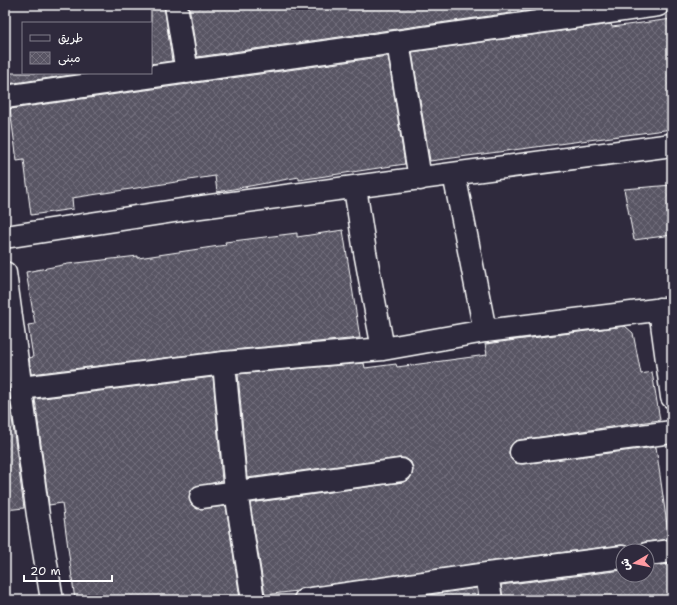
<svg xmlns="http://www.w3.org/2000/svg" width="677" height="605" font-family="'Shantell Sans','Playpen Sans Arabic',sans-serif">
<defs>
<pattern id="building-cross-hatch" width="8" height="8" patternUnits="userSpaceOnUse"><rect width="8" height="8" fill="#595564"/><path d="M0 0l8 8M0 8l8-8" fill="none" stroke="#726e7b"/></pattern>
</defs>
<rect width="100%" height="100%" fill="#2f2a3d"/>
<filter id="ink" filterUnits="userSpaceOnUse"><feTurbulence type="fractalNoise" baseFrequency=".025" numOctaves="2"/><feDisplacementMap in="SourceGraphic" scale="8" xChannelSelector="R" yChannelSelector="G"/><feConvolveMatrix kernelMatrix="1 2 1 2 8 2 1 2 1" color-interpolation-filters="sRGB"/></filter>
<g filter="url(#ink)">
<path fill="url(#building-cross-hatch)" stroke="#fff" d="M151,5H164L172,61L151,64Z
M189,5H568L197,57Z
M672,19V129L430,161L412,52L611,24L612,27Z
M388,56L405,164L299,180V177L217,192L215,176L72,198L73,209L31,215L24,160L17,161L10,109Z
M6,73H86L7,84Z
M672,185V235L634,240L624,189Z
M343,230L360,338L222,351L31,374L29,358L33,357L28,325L35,324L26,272L68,264L138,256V258L226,245L225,242L297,233V237Z
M625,326L633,333L641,374L652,372L660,420L519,440L514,442L510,447L509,454L511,459L516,463L523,464L656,447L669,539L645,542L639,544L635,551L628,546L621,545L485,562L303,588L297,591L265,595L250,503L403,482L409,480L412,475L413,469L411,462L405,458H399L247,478L238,374L364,363L365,368L396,364L397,367L487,355L485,344Z
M5,366L24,508L5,510Z
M213,377L222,481L194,487L190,492L189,498L191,504L197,509L226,506L240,598L226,600H75L62,503L49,505L35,399Z
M672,564V600H503L501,585L623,570V575H647V566Z
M477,588L478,600H393Z"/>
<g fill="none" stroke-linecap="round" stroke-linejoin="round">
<g stroke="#fff" stroke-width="25">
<path id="minor" d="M176,5L187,72
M398,42L420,179
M5,97L658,5
M454,174L485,331
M355,188L365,252L383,349
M5,237L194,208L672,145
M5,273L38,515L52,600
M660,309L672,397
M224,363L236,492L253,600
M21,388L224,363L383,349L485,331L672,308
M521,452L672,432
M201,497L401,470
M647,554L672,551
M487,574L491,600
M305,600L487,574L623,557"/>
</g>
<use href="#minor" stroke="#2f2a3d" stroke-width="22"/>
</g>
</g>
<rect width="677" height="605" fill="none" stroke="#2f2a3d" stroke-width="20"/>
<rect x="10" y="10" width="657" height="585" fill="none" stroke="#fff" stroke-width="1.5" filter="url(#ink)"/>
<rect x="22" y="22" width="130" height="52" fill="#2f2a3d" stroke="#827f8b"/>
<rect x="30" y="35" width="20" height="6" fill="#2f2a3d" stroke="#827f8b"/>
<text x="58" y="42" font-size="12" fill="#ffffff">طريق</text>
<rect x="30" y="52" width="20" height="12" fill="url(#building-cross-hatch)" stroke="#827f8b"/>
<text x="58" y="62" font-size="12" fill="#ffffff">مبنى</text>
<g transform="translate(635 563) rotate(261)"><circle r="19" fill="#2f2a3d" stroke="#827f8b"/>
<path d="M0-3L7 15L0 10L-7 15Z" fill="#ff9aa2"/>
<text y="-6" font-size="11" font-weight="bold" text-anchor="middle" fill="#ffffff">ش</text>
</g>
<path d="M24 575v6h88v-6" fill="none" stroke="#ffffff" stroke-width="2"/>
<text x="30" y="575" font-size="12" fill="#ffffff" stroke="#2f2a3d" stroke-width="3" paint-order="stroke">20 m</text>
</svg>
